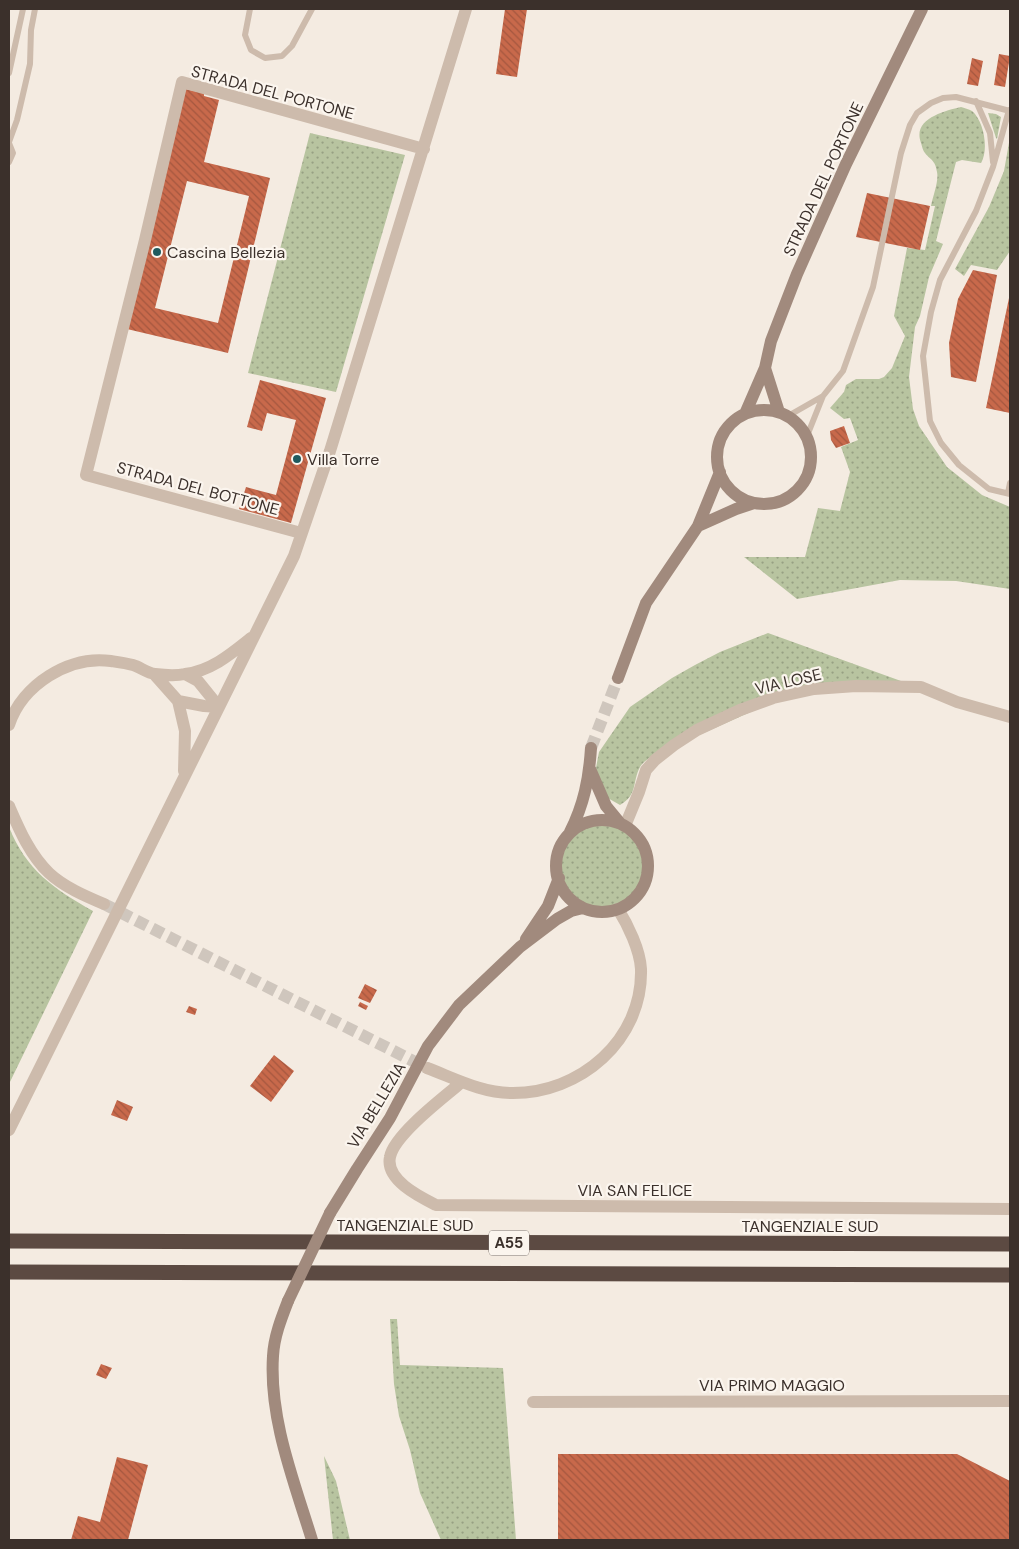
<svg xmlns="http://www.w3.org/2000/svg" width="1019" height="1549" font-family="'DM Sans',sans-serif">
<defs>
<pattern id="green-dots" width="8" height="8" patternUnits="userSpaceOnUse" patternTransform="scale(1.25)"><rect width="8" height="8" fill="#b8c4a0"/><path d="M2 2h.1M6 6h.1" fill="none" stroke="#97a083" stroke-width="1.8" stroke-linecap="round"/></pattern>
<pattern id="building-back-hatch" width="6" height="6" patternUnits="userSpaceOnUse" patternTransform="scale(1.25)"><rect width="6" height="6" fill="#c8694b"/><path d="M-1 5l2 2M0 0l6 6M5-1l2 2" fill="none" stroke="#a4573f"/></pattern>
</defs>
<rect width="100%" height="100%" fill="#f4ebe1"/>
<path fill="url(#green-dots)" d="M961,107C964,108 969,109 972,111C984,121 989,150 981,163L962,160L956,162L936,241L943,244L929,277L920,316L915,327L909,377L913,409L919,426L947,467L982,495L1010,507V589L956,581L900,580L797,599L744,557H805L818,508L840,511L850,472L841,447L858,440L850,418L844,419L830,408L844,392L846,385L856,379H879L884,377L892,368L905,336L894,316L907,248L925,250L935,206H931C933,196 939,181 937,172C935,159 931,161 925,153C923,151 922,146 921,143C912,119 944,111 961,107Z
M988,113L996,114L1001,117L997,139L996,138Z
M310,133L405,155L336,392L248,373Z
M1010,137V251L997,270L971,265L964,276L955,269L989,207L1004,171Z
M768,633L901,681L813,684L652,756C648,759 642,763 640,767C632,782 638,795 620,805L606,797L595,773L599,752L630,707L672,678L695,665L720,652Z
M556 866a46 46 0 1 1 92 0a46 46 0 1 1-92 0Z
M9,827C26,870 54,889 93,911L9,1084Z
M390,1319H397L400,1365L503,1368L516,1540H441L420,1493L410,1450L399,1416L394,1384Z
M324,1456L336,1481L350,1540H333Z"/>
<path fill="url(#building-back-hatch)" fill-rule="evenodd" d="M505,9H527L517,77L496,74Z
M999,54L1010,56L1005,87L994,85Z
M972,58L983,61L978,86L967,84Z
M185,89L204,93V96L219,100L204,162L270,178L228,353L127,329ZM187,181L249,196L218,323L155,308Z
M867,193L930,206L920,250L856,237Z
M973,270L997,275L976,382L951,377L949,343L958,299Z
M1009,298H1010V413L986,408Z
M260,380L326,398L291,523L239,509L246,487L276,495L296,420L267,413L262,431L247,427Z
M844,426L850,443L836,448L831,440L830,431Z
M365,984L377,990L370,1003L358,998Z
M360,1002L368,1006L366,1010L358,1006Z
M189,1006L197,1009L195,1015L186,1012Z
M274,1055L294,1071L271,1102L250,1086Z
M117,1100L133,1107L127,1121L111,1115Z
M101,1364L112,1368L106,1379L96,1375Z
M558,1454H957L1010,1481V1540H558Z
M117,1457L148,1465L128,1540H71L78,1516L100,1522Z"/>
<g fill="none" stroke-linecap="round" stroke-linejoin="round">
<path stroke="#cfc6bd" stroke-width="12" stroke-dasharray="12 6" stroke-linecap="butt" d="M104,904L427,1068"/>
<path stroke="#cfc6bd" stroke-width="12" stroke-dasharray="12 6" stroke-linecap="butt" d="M591,748L618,678"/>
<path stroke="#cdbbac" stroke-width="6" d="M250,9L245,35L251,50L265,58L282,56L292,46L312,9
M9,73L23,9
M976,101L990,133L993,162
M1009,110L993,167L976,211L940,280L931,312L923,356L930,421L941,443L959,465L989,489L1010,494
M9,142L17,120L30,64L31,30L35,9
M9,143L13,153L9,162
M823,396L843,371L873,287L901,153L910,125L917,113L931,103L943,98L956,97L1010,111
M788,416L823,396L807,436
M1008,493L1010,483"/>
<path stroke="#cdbbac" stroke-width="12" d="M301,533L86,475L145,240L182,82L424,149
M154,674L178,701L185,731L184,771
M185,674L198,681L219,707
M178,701L204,706L219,707
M9,725C22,685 69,655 111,661C118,662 126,663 133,665C140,667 147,673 155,674C163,675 176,676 185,674C211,671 231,654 251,638
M9,806C19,829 30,855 49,873C64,887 85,896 104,904
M625,826L639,792L646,770L655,760L674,745L697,730L740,710L773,698L814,689L856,686L921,687L957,702L1010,717
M427,1068C454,1078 482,1093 511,1093C580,1094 643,1040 641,969C640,950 628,925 618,909
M462,1082C444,1097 394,1135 390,1157C385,1180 420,1197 436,1205L1010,1209
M9,1130L294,556L330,451L466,9
M533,1402L1010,1401"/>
<path stroke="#a18a7d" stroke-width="12" d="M765,368L779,412
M717 457a47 47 0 1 1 94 0a47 47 0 1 1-94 0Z
M745,414L765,368L771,341L797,274L846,164L922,9
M698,526L736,509L754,503
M618,678L646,603L698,526L720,472
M590,769L606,806L620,823
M556 866a46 46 0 1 1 92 0a46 46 0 1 1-92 0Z
M570,832C584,804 589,779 591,748
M526,939L548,906L559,878
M330,1213L357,1169L390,1118L428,1046L459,1005L520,947L557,919L571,911L583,908
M288,1301C281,1319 274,1337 273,1356C269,1419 294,1481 312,1540"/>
<path stroke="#5c4a42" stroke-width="15" d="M9,1241L1010,1244
M9,1272L1010,1275"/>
<path stroke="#a18a7d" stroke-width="12" d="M288,1301L330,1213"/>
</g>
<g fill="#1f5a5e" stroke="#fbf5ee" stroke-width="2">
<circle cx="157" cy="252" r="5"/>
<circle cx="297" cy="459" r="5"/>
</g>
<g text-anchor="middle" stroke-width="4.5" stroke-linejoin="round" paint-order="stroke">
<rect fill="#fbf5ee" stroke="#756b66" stroke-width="1" x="489" y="1230.5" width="40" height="25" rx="4"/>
<g font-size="15" font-weight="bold" fill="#3b302b">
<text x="509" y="1248">A55</text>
</g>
<g font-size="16" fill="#3b302b" stroke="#fbf5ee">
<text transform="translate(273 92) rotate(15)" y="6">STRADA DEL PORTONE</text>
<text transform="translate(823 179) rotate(-65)" y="6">STRADA DEL PORTONE</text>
<text transform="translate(198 488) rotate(15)" y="6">STRADA DEL BOTTONE</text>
<text transform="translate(788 681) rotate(-13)" y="6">VIA LOSE</text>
<text transform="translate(376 1105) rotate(-59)" y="6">VIA BELLEZIA</text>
<text x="635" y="1196">VIA SAN FELICE</text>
<text x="405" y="1231">TANGENZIALE SUD</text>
<text x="810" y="1232">TANGENZIALE SUD</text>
<text x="772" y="1391">VIA PRIMO MAGGIO</text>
</g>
<g font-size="16" fill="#3b302b" stroke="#fbf5ee" text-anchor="start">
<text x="167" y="258">Cascina Bellezia</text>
<text x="307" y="465">Villa Torre</text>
</g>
</g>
<rect width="1019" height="1549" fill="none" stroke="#3b302b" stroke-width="20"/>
</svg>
